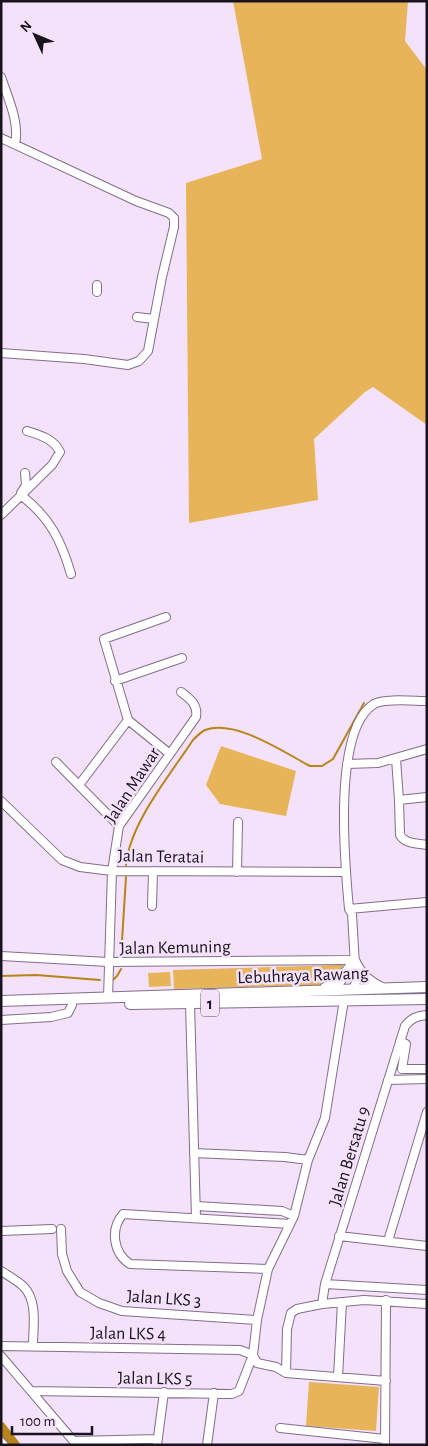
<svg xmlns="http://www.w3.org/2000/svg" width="428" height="1446" font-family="'Alegreya Sans',sans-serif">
<rect width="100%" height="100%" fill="#f4e2fb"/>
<path fill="#e7b45a" d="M233,1H408L405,41L427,70V425L373,387L365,392L314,439L318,500L189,523L186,183L262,159Z
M221,746L296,771L286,816L220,804L206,785Z
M342,965L343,973L332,982L320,985L174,989L173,970Z
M170,972L171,986L149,987L148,973Z
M309,1382L379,1387L376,1431L306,1426Z"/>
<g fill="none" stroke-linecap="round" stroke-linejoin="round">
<path stroke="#b78419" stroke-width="2" d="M126,865C130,823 170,775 193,740C196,737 201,732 205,730C236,719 283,752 310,766H322L333,759L364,703
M121,957L126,877
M1,976L36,975L100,980
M112,981L117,976L121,969"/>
<path stroke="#b78419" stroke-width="10" d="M1,1427L15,1445"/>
<g stroke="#816e89" stroke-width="10">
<path id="minor" d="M1,77C8,98 20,123 15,144
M1,138L136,201L169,213L174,218V227L162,277L148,351L139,361L128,365L84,359L1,353
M97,292V285
M137,317L154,319
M21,493L26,485L25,473
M22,496C50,518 61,540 71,574
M1,515L52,465L60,452C54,439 40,435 27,431
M115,681L182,658
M128,720L104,639L166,617
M396,759L399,800L400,835C405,844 417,843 427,845
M56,762L119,826
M347,764L378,763L427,749
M79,785L128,720L170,754
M399,800L427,797
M1,801L62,860L80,867L112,871L346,872
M237,872L238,822
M152,906L153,871
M349,909L427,902
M1,956L108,962L350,960
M353,989L356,982L352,914L349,909C345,865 332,730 374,704C385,698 414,701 427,701
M108,998L112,871L119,826L196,717C198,704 190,699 181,692
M190,1003L196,1218
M1,1020L51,1017L68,1013L72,1005
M400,1041L406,1044L402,1069H427
M388,1080L427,1079
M194,1153L285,1157L308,1160
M196,1206L282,1211L294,1216
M61,1229L62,1254L67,1271L80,1292L99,1303L122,1311L257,1320
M1,1231L52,1229
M339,1236L427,1246
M388,1241L427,1112
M268,1269L130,1264C113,1253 110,1229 123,1214L290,1224
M1,1271C9,1276 18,1281 24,1287C38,1302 33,1327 33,1345
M325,1284L427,1290
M322,1304L325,1284L405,1026C411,1018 417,1016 427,1015
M1,1346L240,1350L253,1355
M253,1355L257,1363L276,1367L286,1373L386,1381
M1,1356L77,1445
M286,1373L287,1329L291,1313L297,1309L322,1304L364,1300L427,1304
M338,1377L342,1302
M31,1391L232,1394L239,1391L253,1355L257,1320L268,1269L294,1216L308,1160L325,1118L344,1000
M280,1428L385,1439
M74,1441L158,1439
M1,1442L4,1445
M157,1445L164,1392
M207,1445L214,1393
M385,1445L386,1300"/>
</g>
<g stroke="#816e89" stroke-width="12">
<path id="major" d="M354,960C361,975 368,981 382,988
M325,988L339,982L350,967
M1,1001L427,987
M130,1004L427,999"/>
</g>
<use href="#minor" stroke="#fff" stroke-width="8"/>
<use href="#major" stroke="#fff" stroke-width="10"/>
</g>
<g text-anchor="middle" stroke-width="5" stroke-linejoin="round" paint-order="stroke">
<rect fill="#f4e2fb" stroke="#5c5160" stroke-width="1" x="201" y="989.5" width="18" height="27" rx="4"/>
<g font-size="16" font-weight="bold" fill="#1b131e">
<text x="210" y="1009">1</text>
</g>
<g font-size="18" fill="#1b131e" stroke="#f4e2fb">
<text transform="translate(132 785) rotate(-57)" y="6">Jalan Mawar</text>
<text transform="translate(161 856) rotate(1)" y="6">Jalan Teratai</text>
<text transform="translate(175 947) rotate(-1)" y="6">Jalan Kemuning</text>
<text transform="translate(303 975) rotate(-2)" y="6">Lebuhraya Rawang</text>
<text transform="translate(349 1156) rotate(-73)" y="6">Jalan Bersatu 9</text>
<text transform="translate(164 1298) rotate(4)" y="6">Jalan LKS 3</text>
<text transform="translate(128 1333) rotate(1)" y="6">Jalan LKS 4</text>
<text transform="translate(155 1378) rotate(1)" y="6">Jalan LKS 5</text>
</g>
</g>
<rect width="428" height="1446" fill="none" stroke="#1b131e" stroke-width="5"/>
<g transform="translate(35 35) rotate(314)" stroke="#f4e2fb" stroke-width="4" paint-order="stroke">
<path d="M0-4L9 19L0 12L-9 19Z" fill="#1b131e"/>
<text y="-8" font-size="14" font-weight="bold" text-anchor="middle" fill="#1b131e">N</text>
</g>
<path d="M12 1426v8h80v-8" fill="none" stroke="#1b131e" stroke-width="2.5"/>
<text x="20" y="1426" font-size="15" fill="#1b131e" stroke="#f4e2fb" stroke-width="4" paint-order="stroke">100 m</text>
</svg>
